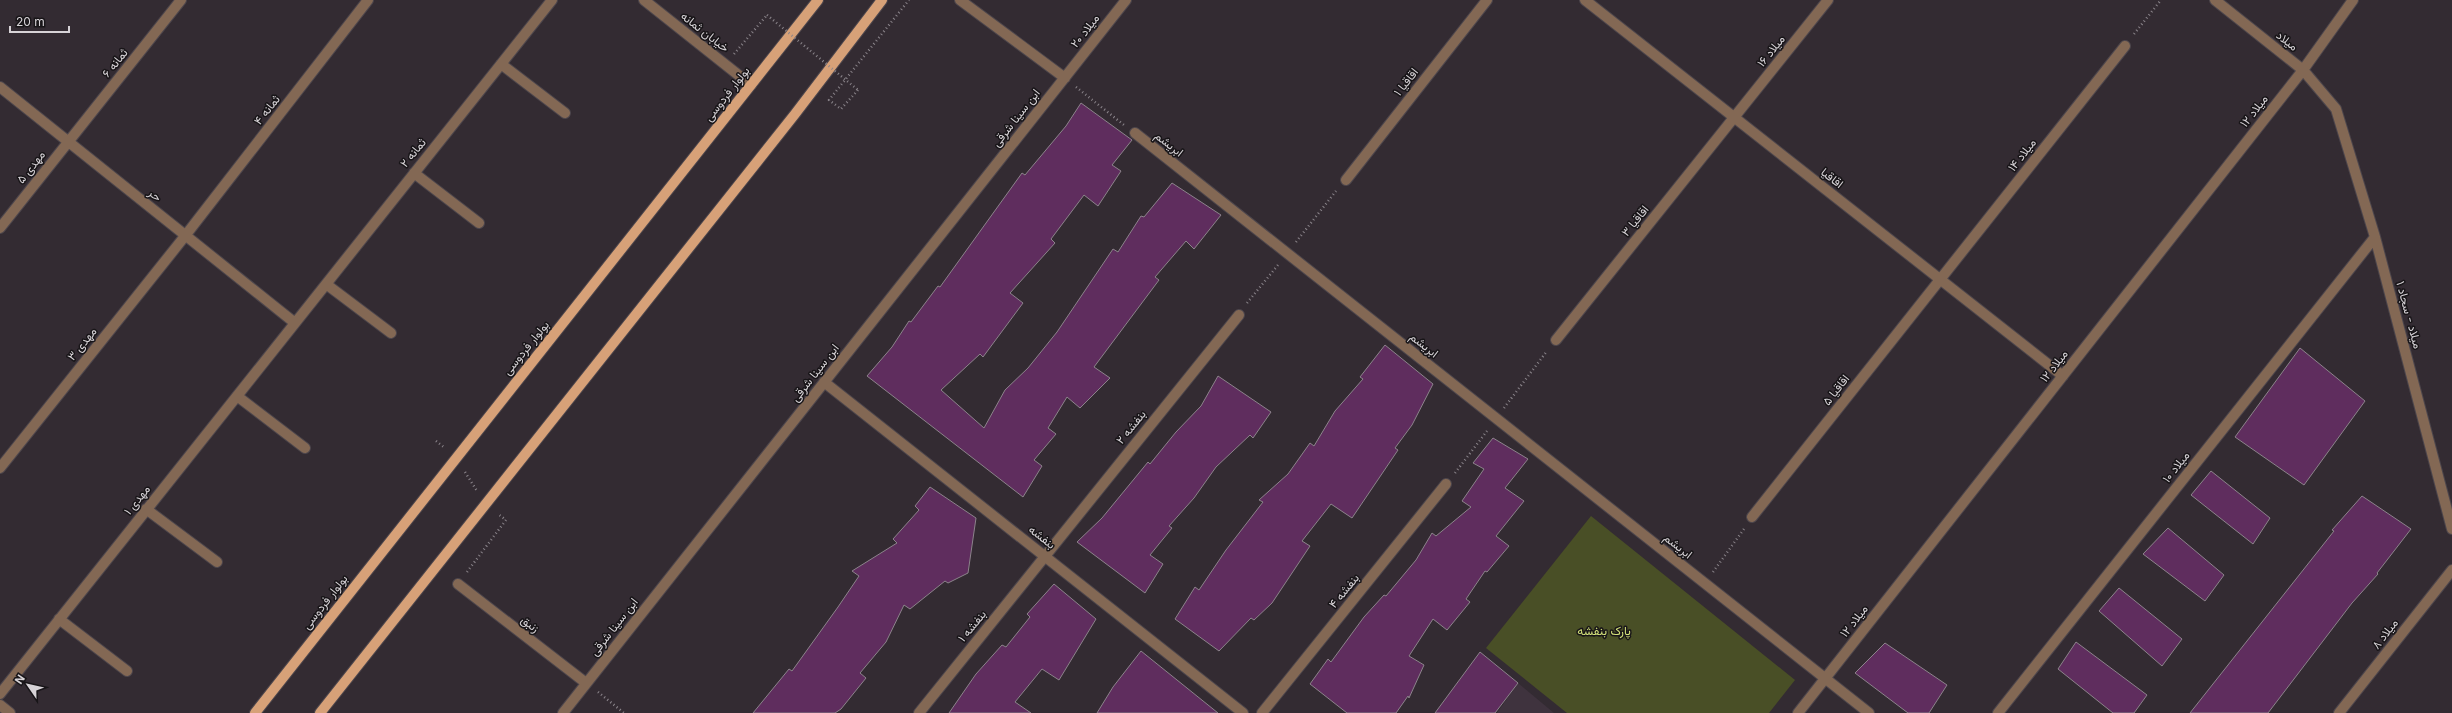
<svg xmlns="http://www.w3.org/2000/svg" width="2452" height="713" font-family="Inter,Vazirmatn,sans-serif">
<rect width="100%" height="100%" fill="#332b32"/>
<path fill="#3f333e" d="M1518,683L1554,713H1497Z"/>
<path fill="#494f26" d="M1591,516L1795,680L1769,713H1567L1486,648Z"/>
<path fill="#5f2d5e" stroke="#8c838b" d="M1081,103L1132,140L1112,165L1121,171L1098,206L1084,195L1051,239L1055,243L1010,293L1023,303L983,357L980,354L941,390L984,428L1005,390L1028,368L1057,332L1113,249L1118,252L1141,216L1144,217L1172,183L1221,215L1194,249L1186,241L1155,277L1159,280L1094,367L1110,378L1080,408L1067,397L1048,428L1056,434L1034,460L1042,466L1023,497L867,376L892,347L909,321L911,322L938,286L940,287L1022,173L1025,175L1066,126Z
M1385,345L1433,384L1412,425L1395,448L1398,450L1352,518L1331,504L1302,541L1310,546L1272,603L1254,620L1251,618L1219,651L1175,619L1195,587L1199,590L1226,550L1263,502L1259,500L1288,474L1310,443L1314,446L1335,411L1363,379L1360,377Z
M2300,348L2365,401L2304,485L2235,437Z
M1218,376L1271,412L1253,438L1250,435L1216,467L1194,498L1169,526L1172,528L1150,555L1163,564L1145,593L1077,542L1102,518L1148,462L1150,464L1176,432L1201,406Z
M1493,438L1528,459L1505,488L1524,501L1496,536L1509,546L1487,572L1485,571L1466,599L1470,602L1447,630L1433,619L1409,656L1424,665L1409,698L1408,696L1396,713H1347L1310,684L1328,659L1331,662L1364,617L1384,595L1386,596L1416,560L1432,533L1436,536L1471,507L1462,501L1484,469L1473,463Z
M2211,471L2270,518L2253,544L2191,495Z
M930,487L976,518L968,573L948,583L945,581L910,609L904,605L886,642L860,673L866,678L841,709L835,713H753L789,669L792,671L838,607L859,576L852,571L897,543L893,539L919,510L915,506Z
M2362,496L2411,529L2377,573L2378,574L2352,603L2268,713H2190L2334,531L2332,530Z
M2168,528L2224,575L2205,601L2143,554Z
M1054,584L1096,619L1059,680L1042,669L1015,702L1031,713H949L976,674L1002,645L1006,647L1030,617L1027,614Z
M2119,588L2182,639L2162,666L2099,611Z
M2076,642L2147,695L2134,713H2113L2058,669Z
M1885,643L1947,685L1929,713H1908L1855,673Z
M1141,651L1218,713H1097L1113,687Z
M1480,652L1518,683L1495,713H1435Z"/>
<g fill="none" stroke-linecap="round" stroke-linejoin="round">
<g stroke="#4d464c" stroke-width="12">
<path id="minor" d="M644,0L751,85
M960,0L1065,78
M1585,0L2063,376
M2215,0L2303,70L2336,109L2375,237L2452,529
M501,64L565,113
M0,87L295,323
M1135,133L1869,713
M414,173L479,223
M1346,180L1487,0
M0,228L181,0
M326,284L391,333
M1556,340L1828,0
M824,382L1243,713
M237,396L305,448
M0,468L185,236L368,0
M146,509L217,562
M1752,517L2125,46
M458,584L586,683
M59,619L127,671
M0,694L552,0
M0,705L10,713
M563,713L1126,0
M919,713L1239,315
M1262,713L1446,484
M1798,713L2303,70L2353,0
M1998,713L2375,237
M2339,713L2452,570"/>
</g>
<g stroke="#4d464c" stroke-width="12">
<path id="major" d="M255,713L818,0
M320,713L795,114L882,0"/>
</g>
<path stroke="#8b858b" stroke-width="2.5" stroke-dasharray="1 3" stroke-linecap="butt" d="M2134,34L2161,0
M734,54L767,15
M1076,87L1124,125
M858,90L841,109L829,100L909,0
M1296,242L1336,191
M1247,303L1278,265
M1504,408L1547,351
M436,441L445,448
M465,472L477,491
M1455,473L1487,431
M467,572L506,520L498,514
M1713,572L1744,529
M598,692L624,713"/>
<use href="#minor" stroke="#836854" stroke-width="10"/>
<use href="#major" stroke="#d7a178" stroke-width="10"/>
<path stroke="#8b858b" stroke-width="2.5" stroke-dasharray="1 3" stroke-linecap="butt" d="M767,15L858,90"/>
</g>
<g text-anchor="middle" stroke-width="3" stroke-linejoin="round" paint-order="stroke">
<g font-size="12" fill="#d7d3d7" stroke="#181518">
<text transform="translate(1085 31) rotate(-52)" y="4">میلاد ۲۰</text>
<text transform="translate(705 32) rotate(38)" y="4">خیابان ثمانه</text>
<text transform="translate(2287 41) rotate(38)" y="4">میلاد</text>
<text transform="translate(1771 51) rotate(-51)" y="4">میلاد ۱۶</text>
<text transform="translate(115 63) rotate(-51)" y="4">ثمانه ۶</text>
<text transform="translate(1406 82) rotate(-52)" y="4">اقاقیا ۱</text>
<text transform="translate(727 94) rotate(-52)" y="4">بولوار فردوسی</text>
<text transform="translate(267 110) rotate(-52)" y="4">ثمانه ۴</text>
<text transform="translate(2254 111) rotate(-52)" y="4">میلاد ۱۲</text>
<text transform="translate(1016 118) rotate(-52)" y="4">ابن سینا شرقی</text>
<text transform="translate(1169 144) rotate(38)" y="4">ابریشم</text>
<text transform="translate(413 153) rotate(-51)" y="4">ثمانه ۲</text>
<text transform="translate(2022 155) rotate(-52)" y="4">میلاد ۱۴</text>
<text transform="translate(31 167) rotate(-52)" y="4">مهدی ۵</text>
<text transform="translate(1832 178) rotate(38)" y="4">اقاقیا</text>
<text transform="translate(155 195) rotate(39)" y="4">حر</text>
<text transform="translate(1635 221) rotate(-51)" y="4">اقاقیا ۳</text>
<text transform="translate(2409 315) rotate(75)" y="4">میلاد - سجاد ۱</text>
<text transform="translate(82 344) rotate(-51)" y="4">مهدی ۳</text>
<text transform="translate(1424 345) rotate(38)" y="4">ابریشم</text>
<text transform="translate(526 348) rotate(-51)" y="4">بولوار فردوسی</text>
<text transform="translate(2054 366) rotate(-52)" y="4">میلاد ۱۲</text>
<text transform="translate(815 373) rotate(-52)" y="4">ابن سینا شرقی</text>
<text transform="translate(1836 390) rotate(-52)" y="4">اقاقیا ۵</text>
<text transform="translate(1131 427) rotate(-51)" y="4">بنفشه ۲</text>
<text transform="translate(2176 467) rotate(-52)" y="4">میلاد ۱۰</text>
<text transform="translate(137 500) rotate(-51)" y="4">مهدی ۱</text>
<text transform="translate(1042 537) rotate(38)" y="4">بنفشه</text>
<text transform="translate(1678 546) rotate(38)" y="4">ابریشم</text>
<text transform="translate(1344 591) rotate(-51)" y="4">بنفشه ۴</text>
<text transform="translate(325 602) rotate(-52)" y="4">بولوار فردوسی</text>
<text transform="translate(1854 621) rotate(-52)" y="4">میلاد ۱۲</text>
<text transform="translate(530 624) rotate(38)" y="4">زنبق</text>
<text transform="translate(972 626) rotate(-51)" y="4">بنفشه ۱</text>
<text transform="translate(614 627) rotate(-52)" y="4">ابن سینا شرقی</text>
<text transform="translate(2385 634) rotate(-52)" y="4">میلاد ۸</text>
</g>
<g font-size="12" fill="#d6e47c" stroke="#181518">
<text x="1604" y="635">پارک بنفشه</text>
</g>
</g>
<g transform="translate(28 685) rotate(304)" stroke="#181518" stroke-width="3" paint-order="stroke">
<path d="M0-3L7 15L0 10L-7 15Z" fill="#d7d3d7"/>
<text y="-6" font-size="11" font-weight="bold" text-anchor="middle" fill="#d7d3d7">N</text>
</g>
<path d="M10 26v6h59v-6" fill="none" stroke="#d7d3d7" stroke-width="2"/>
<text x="16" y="26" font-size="12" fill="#d7d3d7" stroke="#181518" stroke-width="3" paint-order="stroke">20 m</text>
</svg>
